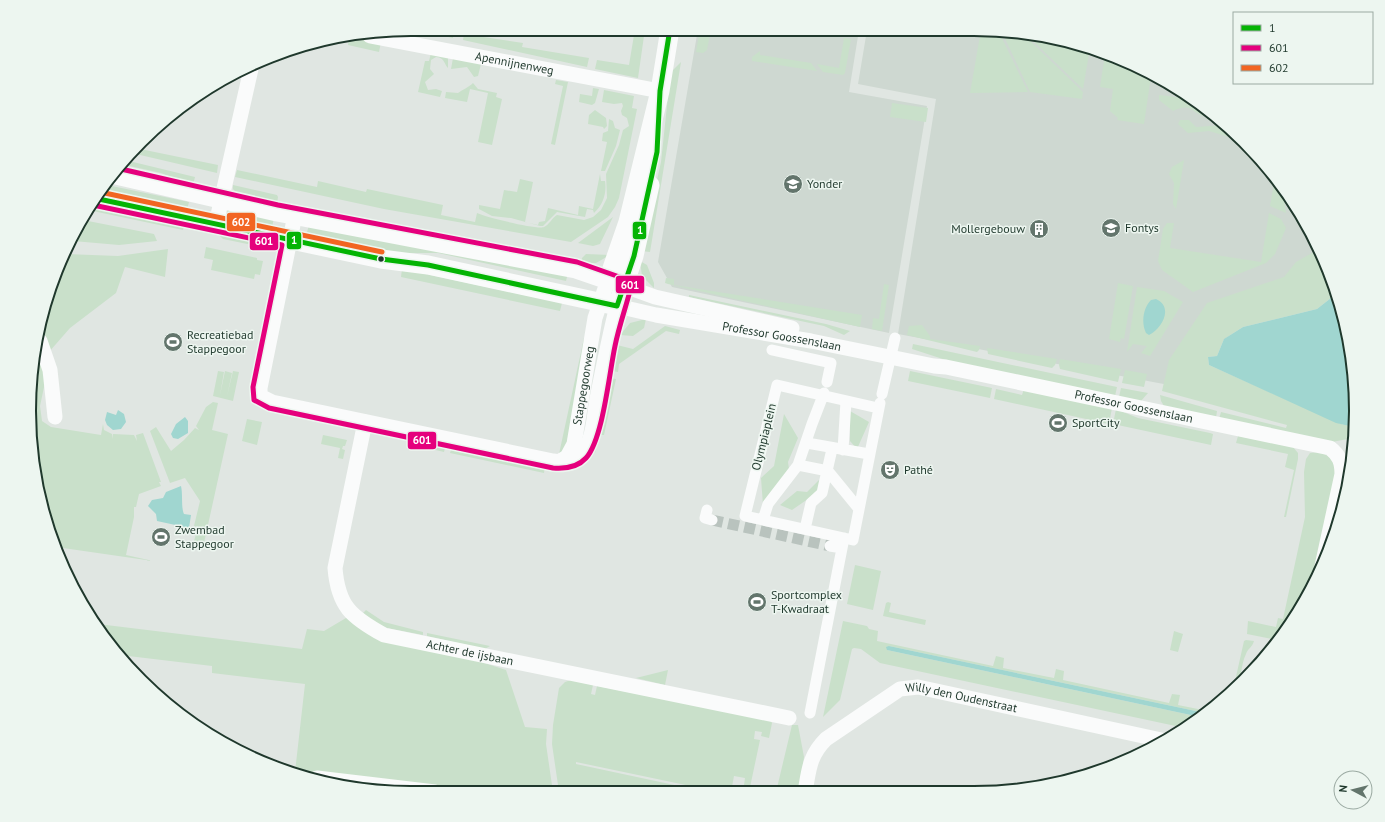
<svg xmlns="http://www.w3.org/2000/svg" width="1385" height="822" font-family="'PT Sans',sans-serif">
<rect width="100%" height="100%" fill="#e0e6e2"/>
<path fill="#ced8d1" d="M698,29L859,30L849,92L927,106L889,333L672,287L658,262Z
M867,30H999L1097,49L1186,94L1244,141L1292,199L1323,258L1169,385L898,334L936,99L858,84Z"/>
<path fill="#c9e0ca" d="M410,29H437L454,32L453,38Z
M635,29H645L638,78L595,69L597,60L629,65Z
M700,29H711L707,50L703,53L696,52Z
M981,30H998L1028,92L970,93Z
M1001,30L1024,35L1083,92L1082,99L1030,92Z
M464,34L523,43L522,47L589,58L587,67L463,40Z
M1028,36L1090,48L1083,89Z
M359,38L381,42L379,52L348,45L349,39Z
M844,38L851,39L845,73L843,75L823,72L817,64L839,68Z
M760,51V55L811,63L817,71L752,61V57Z
M431,53L447,56L448,58V68C444,64 445,58 436,57L431,60L430,69L434,74L425,82L428,90L436,89L442,91L440,97L418,92L425,61H429Z
M1105,54L1151,76L1144,124L1117,120L1118,118L1110,111L1113,89L1100,87Z
M453,58L481,64L478,76L474,77L467,67L451,69Z
M681,62L652,240L650,252L641,251L661,162L669,87L672,71Z
M556,80L568,82L555,145L551,144L563,86L555,84Z
M473,83L478,89L497,93L496,97L502,99L492,145L478,142L488,93L470,89L467,102L445,98L446,92L458,93C463,89 468,88 473,83Z
M593,88L599,89L595,103L592,105L579,102L580,94L592,96Z
M604,90L634,96L632,108L637,109L619,198L615,207L608,217L571,242L384,209L235,177L237,170L317,187L318,181L366,192L367,189L443,205L441,215L475,222L477,213C485,217 538,230 544,227C549,225 552,218 557,215L584,220L593,217L601,210L607,198L606,174L619,145L623,130L629,126L627,118L622,115L621,111L623,106L622,103L614,104L602,102Z
M1185,93L1186,94L1213,115L1203,116C1190,111 1191,103 1173,111L1159,100V95L1183,98Z
M892,103L928,108L926,122L890,117Z
M595,110L606,118L607,126L604,129L603,127L588,124L589,115Z
M609,119L613,121L615,128L620,130L616,146L605,171H601L607,142L602,141L603,133L608,131Z
M1180,120H1189L1196,127L1225,125L1233,132L1229,137L1209,131L1188,133L1178,124Z
M140,149L218,165L217,173L136,154Z
M1184,160L1176,209L1173,204L1174,183L1169,174L1172,167Z
M129,161L195,177L193,185L161,173L125,165Z
M600,174L601,181H605C607,193 603,205 594,213L593,210L587,209L585,217L557,212L543,226H540L511,218L492,216L479,209V205L500,209L504,190L517,192L520,179L533,182L525,222L538,225L539,222L545,221L548,208L578,215L579,206L593,209Z
M1275,178L1282,187L1286,213L1270,206Z
M107,185L189,202L187,210L100,192Z
M233,185L277,195L278,197L277,204L237,194L233,189Z
M91,203L185,223L183,230L88,210Z
M228,209L274,217L272,228L226,217Z
M1269,213L1281,219L1286,228L1275,254L1266,263L1193,292L1162,270L1158,261L1163,229L1167,223H1174L1170,248L1261,262Z
M613,217L600,244L593,246L578,243Z
M83,220L154,234L157,241L119,245L73,241Z
M309,225L568,273L566,281L438,253H387L306,236Z
M221,231L269,241L267,248L223,239L220,236Z
M206,247L257,258V260L263,261L260,275L255,274L254,279L211,270L213,260L204,258Z
M168,249L165,277L125,267L116,293L70,328L49,352L42,335L49,288L66,254L118,256Z
M1319,249L1327,265L1336,294L1317,309L1243,327L1224,339L1217,356L1208,357L1209,365L1341,424L1354,427L1353,438L1332,442L1219,419L1221,412L1286,428L1287,425L1162,391L1169,360L1207,303L1284,277L1296,262Z
M586,254L610,255L596,263H581L582,258Z
M640,261L647,265L654,283V288L642,276Z
M402,269L562,303L560,311L401,277Z
M666,278L674,279V285L862,315L860,327L668,284L665,283Z
M1118,283L1133,286L1124,339L1121,338L1120,342L1109,339Z
M884,284L889,285L882,331L872,329L873,318L879,319Z
M1137,287L1164,291L1183,302L1150,356L1141,353L1147,346L1133,344L1127,352Z
M689,295L826,324L850,331L844,335L824,326L689,297Z
M646,319L644,328L633,336L620,335L630,323Z
M922,325L930,336V339L980,346L979,350L977,352L907,335L909,326Z
M665,326L680,330L679,334L666,331L619,364L618,372L612,371L617,345L633,349Z
M584,338L587,339L566,447L559,454Z
M913,344L1117,387L1115,396L949,361L912,349Z
M987,348L1057,359L1055,365L1052,368L988,354Z
M39,351L47,373L40,406L42,421L51,427L101,435L103,424L104,430L112,434V439L113,434L134,435L137,441L136,435L143,433L161,482H159L161,486L139,494L136,507H134V517L126,555L153,561L56,547L49,534L29,411Z
M1060,359L1121,369L1118,382L1060,369L1059,365Z
M1125,370L1147,374L1144,387L1122,383Z
M218,371L224,372L220,395L225,371L232,373L227,396L233,371L239,372L233,401L213,396Z
M910,371L992,388L990,398L908,381Z
M610,378L616,379L604,435H599L595,453L593,446Z
M1121,388L1148,393L1141,401L1119,397Z
M996,389L1022,395L1024,389L1112,408L1109,424L994,399Z
M1160,395L1217,411L1216,418L1164,406L1161,401Z
M213,402L218,403L212,430L228,434L204,543L194,541L198,527L194,526L200,501L185,478L170,483L150,431L156,427L171,451L184,440L195,428L199,430L196,426L206,407Z
M1116,409L1138,418L1210,433L1213,434L1211,445L1113,424Z
M850,411L869,422L857,449L850,441Z
M784,414L798,438L788,462L789,469L763,505L761,478L774,466Z
M247,419L262,422L257,445L242,441Z
M323,435L347,440L345,446H343L342,449L345,450L343,459L338,458L340,448L321,444Z
M1238,436L1293,447L1298,453V459L1286,517H1284L1294,470L1285,467L1288,454L1236,443Z
M416,438L446,444L444,452L415,445Z
M451,450L533,467L534,464L545,465L544,473L450,453Z
M1319,452C1332,456 1334,461 1336,474L1312,584L1291,623L1277,640L1247,634L1248,621L1276,627L1278,618L1283,619L1305,517L1304,472L1306,459L1310,453Z
M819,480L818,492L792,510L780,505L797,491L807,492Z
M855,565L881,571L873,610L847,604Z
M888,602L891,603L889,612L926,620L925,625L883,616L886,603Z
M366,610L384,622L423,632V635L387,628L374,622L363,613Z
M346,618L506,670L525,727L547,729L546,744L553,792H458L295,772L305,684L212,673V666L120,655L108,643L98,624L302,649L307,629L324,631Z
M843,621L867,626L869,629L878,631L877,641L993,666L996,656L1004,658L1003,668L1054,678L1056,669L1064,671L1063,680L1169,703L1172,694L1180,695L1178,705L1208,711L1205,713L889,646L887,650L1200,717L1185,728L880,663L861,649L854,648L852,649L840,700L823,717Z
M1174,631L1183,634L1178,652L1170,650Z
M427,633L490,646L485,649L427,636Z
M1246,640L1254,641C1252,648 1248,648 1246,654C1240,666 1243,679 1233,690L1244,641Z
M668,670L665,685L636,678Z
M571,680L593,685L591,694L595,695L597,686L770,720L772,723L769,738L761,736L762,732L755,731L754,739L760,740L749,792H743L745,778L734,776L731,792H719L576,762V764L707,792H559L552,744L553,725L559,688L565,682Z
M792,725H798L804,757L800,792H776Z"/>
<path fill="#a0d6d0" d="M1336,294C1349,336 1359,382 1354,427L1336,423L1209,365L1208,357L1217,356L1224,339L1243,327L1317,309Z
M1156,299C1174,307 1162,329 1149,335L1146,333C1141,323 1143,308 1151,300Z
M118,410L124,414L126,422L121,429L113,430L107,425L105,420L107,412L116,415Z
M185,417L188,421V433L178,439L173,438L171,434L176,424Z
M181,486C183,494 181,508 184,514L191,515L189,528L157,521L156,514L148,506L152,500L163,498L166,492Z
M889,646L1205,713L1200,717L887,650L886,647Z"/>
<g fill="none" stroke-linecap="round" stroke-linejoin="round">
<path stroke="#b9c3be" stroke-width="11" stroke-dasharray="11 5.5" stroke-linecap="butt" d="M712,520L830,546"/>
<path stroke="#fafbfb" stroke-width="11" d="M772,350L831,363L827,382
M882,394L895,338
M878,408L777,385L745,516L853,540L880,403
M807,443L869,454
M843,450L846,401
M798,465L828,471L859,509
M707,510L705,518L712,520
M763,520L768,504L798,465L812,424L824,393
M805,529L811,503L822,493L832,449
M830,546L842,548
M810,713L844,538"/>
<g stroke="#fafbfb" stroke-width="15">
<path id="s1" d="M370,36L660,91"/>
<path id="s2" d="M295,215L260,388V396L272,402L553,461C565,463 578,461 585,449C594,435 594,415 597,399C603,368 609,337 617,306L656,315L811,341L934,366L946,367L1330,448C1339,455 1342,462 1342,474L1322,566"/>
<path d="M216,224L251,69"/>
<path d="M40,341L50,370L55,417"/>
<path id="s3" d="M365,422L335,568C338,606 351,617 384,635L789,718"/>
<path id="s4" d="M560,461L567,457L574,444L595,318L608,280L655,297L792,328"/>
<path d="M317,778L435,792"/>
<path id="s5" d="M805,792C809,770 809,756 826,739L900,689L918,687L1166,741"/>
</g>
<path stroke="#fafbfb" stroke-width="19" d="M116,175L277,212L576,269L608,280L628,222L660,91L670,29
M94,198L381,259L428,265L617,306L634,256L650,185"/>
<g stroke="#edf6f0" stroke-width="8">
<path id="bus-1" d="M94,198L381,259L428,265L617,306L634,256L657,152L660,91L670,29"/>
</g>
<g stroke="#edf6f0" stroke-width="8">
<path id="bus-2" d="M93,205L282,245L253,387L254,400L269,408L553,468C565,469 577,468 586,458C603,439 609,374 615,346C619,326 626,307 631,287L628,280L577,262L278,205L121,169"/>
</g>
<g stroke="#edf6f0" stroke-width="8">
<path id="bus-3" d="M100,192L382,252"/>
</g>
<use href="#bus-1" stroke="#04b404" stroke-width="5"/>
<use href="#bus-2" stroke="#e5007d" stroke-width="5"/>
<use href="#bus-3" stroke="#f26522" stroke-width="5"/>
</g>
<defs>
<g id="university-disc" transform="scale(1)"><circle r="9.5" fill="#63756c" stroke="#edf6f0"/><path d="M0-5L7-2L0 1L-7-2ZM-4 1L0 2.5L4 1V4Q0 6-4 4Z" fill="#fff"/></g>
<g id="building-disc" transform="scale(1)"><circle r="9.5" fill="#63756c" stroke="#edf6f0"/><path d="M-4-6H4V6H1V3H-1V6H-4ZM-2.5-4.3h1.7v1.8h-1.7ZM.8-4.3h1.7v1.8H.8ZM-2.5-1h1.7V.8h-1.7ZM.8-1h1.7V.8H.8Z" fill="#fff"/></g>
<g id="stadium-disc" transform="scale(1)"><circle r="9.5" fill="#63756c" stroke="#edf6f0"/><path d="M0-5a6.5 5 0 1 0 0 10a6.5 5 0 1 0 0-10ZM-3.5-1.8h7v3.6h-7Z" fill="#fff"/></g>
<g id="theatre-disc" transform="scale(1)"><circle r="9.5" fill="#63756c" stroke="#edf6f0"/><path d="M-5-5.5Q0-4 5-5.5V0Q5 5 0 6Q-5 5-5 0ZM-3.3-2.5H-1v1.5H-3.3ZM1-2.5H3.3v1.5H1ZM-2.8 1Q0 5.5 2.8 1Z" fill="#fff"/></g>
</defs>
<g fill-rule="evenodd">
<use href="#university-disc" x="793" y="184"/>
<use href="#university-disc" x="1111" y="228"/>
<use href="#building-disc" x="1039" y="229"/>
<use href="#stadium-disc" x="173" y="342"/>
<use href="#stadium-disc" x="1058" y="423"/>
<use href="#theatre-disc" x="890" y="470"/>
<use href="#stadium-disc" x="161" y="537"/>
<use href="#stadium-disc" x="757" y="602"/>
</g>
<circle fill="#1f382c" stroke="#edf6f0" stroke-width="1.5" cx="381" cy="259" r="3.5"/>
<g text-anchor="middle" stroke-width="3" stroke-linejoin="round" paint-order="stroke">
<g font-size="12" fill="#1f382c" stroke="#edf6f0">
<text dy="4" stroke="none"><textPath href="#s1" startOffset="147">Apennijnenweg</textPath></text>
<text dy="4" stroke="none"><textPath href="#s2" startOffset="836">Professor Goossenslaan</textPath></text>
<text dy="4" stroke="none"><textPath href="#s4" startOffset="82">Stappegoorweg</textPath></text>
<text dy="4" stroke="none"><textPath href="#s2" startOffset="1195">Professor Goossenslaan</textPath></text>
<text transform="translate(764 437) rotate(-76)" y="4">Olympiaplein</text>
<text dy="4" stroke="none"><textPath href="#s3" startOffset="325">Achter de ijsbaan</textPath></text>
<text dy="4" stroke="none"><textPath href="#s5" startOffset="210">Willy den Oudenstraat</textPath></text>
</g>
<g font-size="12" fill="#1f382c" stroke="#edf6f0" text-anchor="start">
<text x="807" y="188">Yonder</text>
<text x="1125" y="232">Fontys</text>
<text x="1025" y="233" text-anchor="end">Mollergebouw</text>
<text x="187" y="339">Recreatiebad<tspan x="187" dy="14">Stappegoor</tspan></text>
<text x="1072" y="427">SportCity</text>
<text x="904" y="474">Pathé</text>
<text x="175" y="534">Zwembad<tspan x="175" dy="14">Stappegoor</tspan></text>
<text x="771" y="599">Sportcomplex<tspan x="771" dy="14">T-Kwadraat</tspan></text>
</g>
</g>
<path d="M0 0H1385V822H0ZM411 36H974A375 375 0 0 1 1349 411V411A375 375 0 0 1 974 786H411A375 375 0 0 1 36 411V411A375 375 0 0 1 411 36Z" fill="#edf6f0" fill-rule="evenodd"/>
<path fill="none" stroke="#1f382c" stroke-width="2" d="M411 36H974A375 375 0 0 1 1349 411V411A375 375 0 0 1 974 786H411A375 375 0 0 1 36 411V411A375 375 0 0 1 411 36Z"/>
<g stroke="#edf6f0" stroke-width="1.5">
<rect x="226" y="212" width="30" height="20" rx="4" fill="#f26522"/>
<rect x="632" y="221" width="15" height="19" rx="4" fill="#04b404"/>
<rect x="286" y="231" width="16" height="19" rx="4" fill="#04b404"/>
<rect x="249" y="232" width="30" height="19" rx="4" fill="#e5007d"/>
<rect x="615" y="275" width="30" height="19" rx="4" fill="#e5007d"/>
<rect x="407" y="431" width="30" height="19" rx="4" fill="#e5007d"/>
</g>
<g font-size="11" text-anchor="middle" font-weight="bold" fill="#fff">
<text x="241" y="226">602</text>
<text x="640" y="234">1</text>
<text x="294" y="244">1</text>
<text x="264" y="245">601</text>
<text x="630" y="289">601</text>
<text x="422" y="444">601</text>
</g>
<rect x="1233" y="12" width="140" height="72" fill="#edf6f0" stroke="#9baaa2"/>
<rect x="1241" y="25" width="20" height="6" fill="#04b404" stroke="#9baaa2"/>
<text x="1269" y="32" font-size="12" fill="#1f382c">1</text>
<rect x="1241" y="45" width="20" height="6" fill="#e5007d" stroke="#9baaa2"/>
<text x="1269" y="52" font-size="12" fill="#1f382c">601</text>
<rect x="1241" y="65" width="20" height="6" fill="#f26522" stroke="#9baaa2"/>
<text x="1269" y="72" font-size="12" fill="#1f382c">602</text>
<g transform="translate(1353 790) rotate(277)"><circle r="19" fill="#edf6f0" stroke="#9baaa2"/>
<path d="M0-3L7 15L0 10L-7 15Z" fill="#63756c"/>
<text y="-6" font-size="11" font-weight="bold" text-anchor="middle" fill="#1f382c">N</text>
</g>
</svg>
